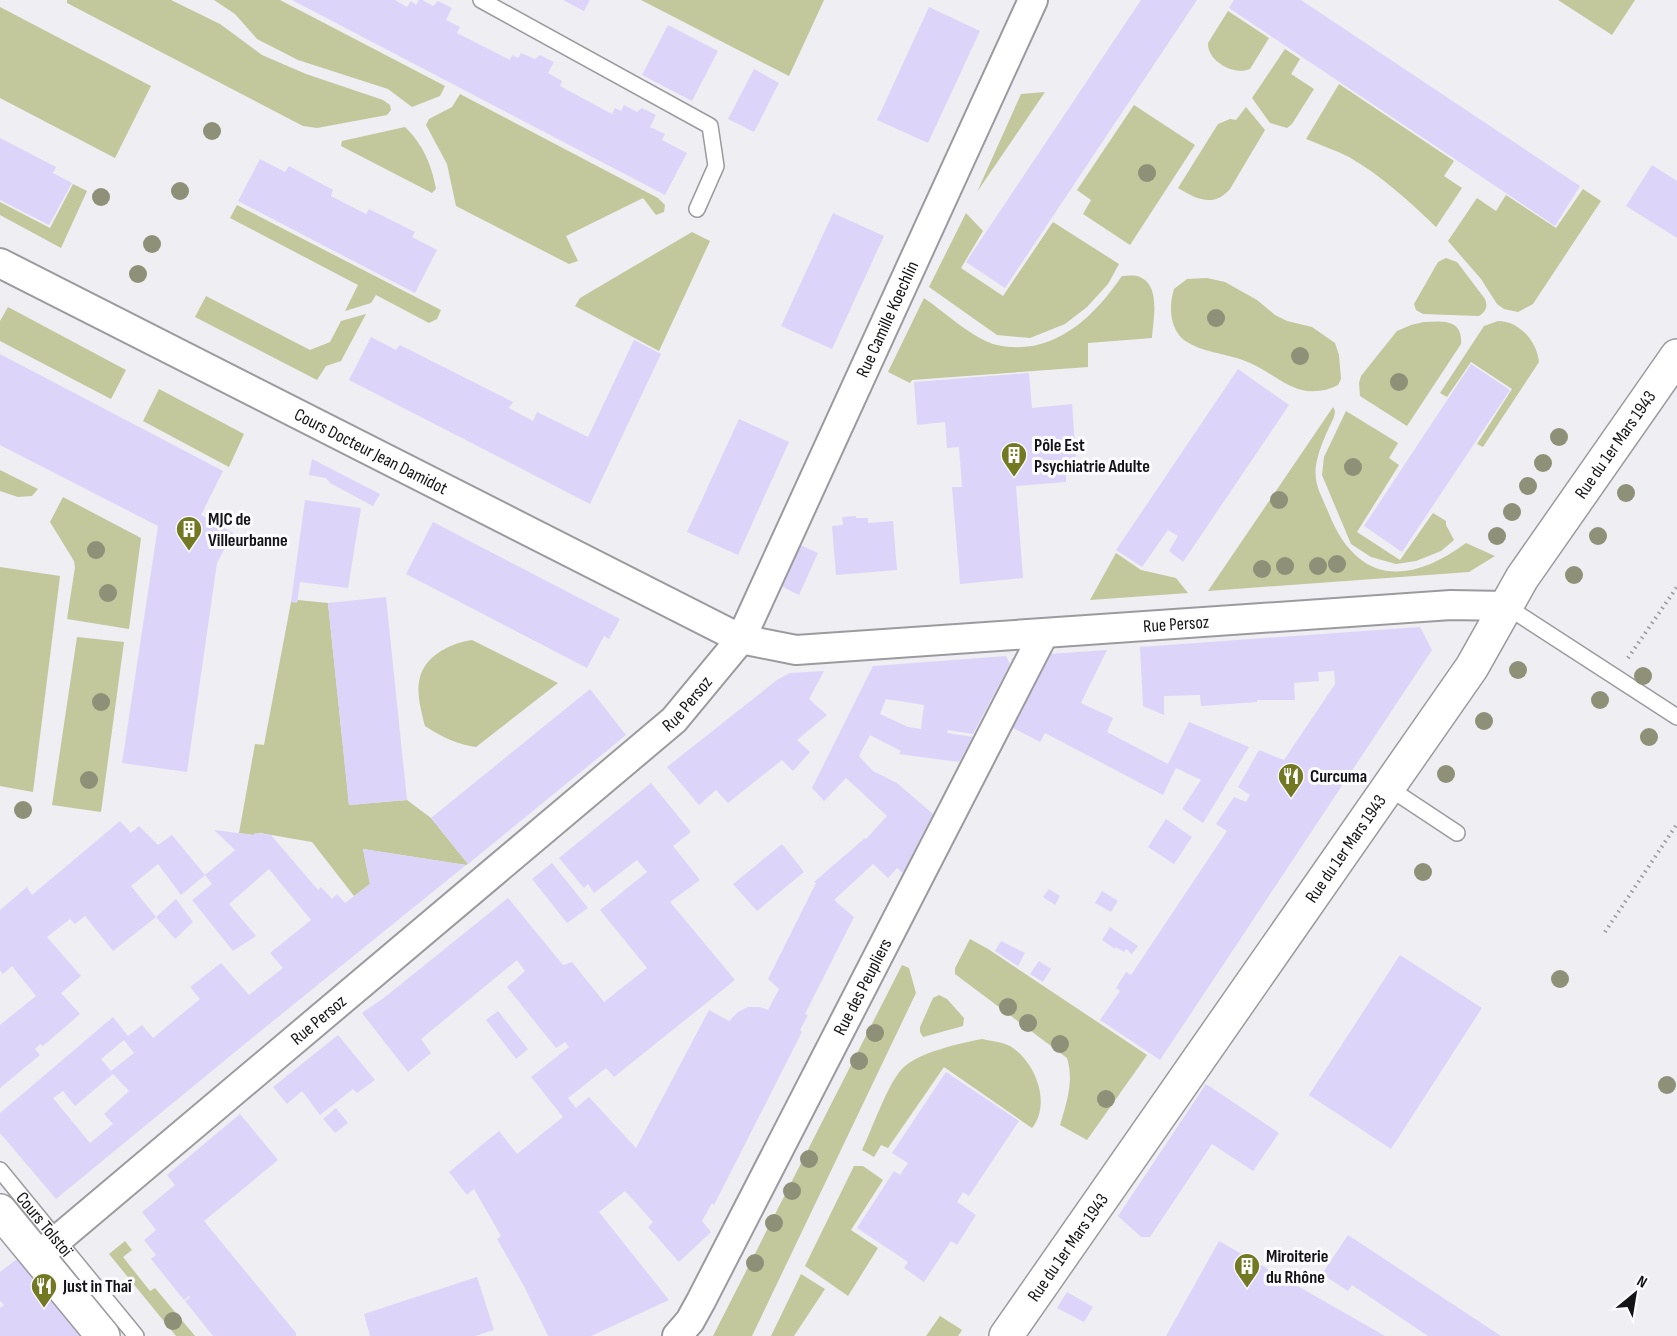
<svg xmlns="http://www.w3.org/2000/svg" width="1677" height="1336" font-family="'Sofia Sans Condensed',sans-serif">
<rect width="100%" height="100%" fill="#efeef2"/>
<path fill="#c2c79c" d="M67,0H171L220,24L262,55L306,74L383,100L390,105L391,110L387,115L317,128L303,126L67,3Z
M214,0H280L445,86L440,96L412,107L388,89L298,60L257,39L235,14Z
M641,0H824L789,76Z
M1558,0H1635L1612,35Z
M0,7L151,86L115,158L0,98Z
M1228,11L1269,38L1250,69C1234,76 1207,61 1208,43Z
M1285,49L1300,59L1291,74L1314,89L1292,124L1287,128L1270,123L1252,98Z
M1339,84L1454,161L1444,176L1462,188L1436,227C1409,201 1382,176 1349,157C1335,150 1320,145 1306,139Z
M1045,92L977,192L1021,94Z
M460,94L658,198L665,205L664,212L656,215L643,198L566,236L578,261L569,264L456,206L447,164L426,125L429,119L452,107Z
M1134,105L1195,145L1130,245L1083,214L1091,200L1077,190Z
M1246,107L1265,130L1230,189C1214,208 1196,199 1178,188L1218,124L1230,119L1236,120Z
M405,127C423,144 432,166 436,189L432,193L341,146L342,141Z
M73,184L87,191L61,248L0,215V202L50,228Z
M1583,189L1601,201L1533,304L1518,312L1504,309L1497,304L1481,279L1448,241L1477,198L1496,211L1506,195L1556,228Z
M237,205L441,310L437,319L429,323L376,295L371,303L345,311L358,285L230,218Z
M966,213L983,231L961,268L1003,296L1053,222L1119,264L1108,284L1087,307L1065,324L1030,338L997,335L929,287Z
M692,232L710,241L659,351L575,306L580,298Z
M1446,258L1457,262L1485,299C1488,307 1486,311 1479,316L1423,314L1416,310L1414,304L1438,262Z
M1122,276C1126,276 1133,275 1137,276C1162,283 1153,320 1152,338L1088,343V367L912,380L910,383L888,372L924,298C943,311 976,341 997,345C1053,357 1093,318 1122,276Z
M1207,278L1225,282L1257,300L1275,315L1287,321L1312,327L1335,343L1339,355L1341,379L1338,385C1329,390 1318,392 1307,391C1285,388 1266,368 1245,361C1226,353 1202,353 1184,340C1169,328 1169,305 1174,289L1187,279Z
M206,296L310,350L330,342L341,321L366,314L341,361L326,366L317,380L195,317Z
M8,307L126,370L111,399L0,341V321Z
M1498,321C1519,321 1537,341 1539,362L1483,447L1477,444L1512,389L1471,362L1447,397L1440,393L1484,326Z
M1424,322C1443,321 1463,319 1461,344L1407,426L1360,396L1359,383L1361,376L1397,331L1411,325Z
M159,389L244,434L229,467L143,421Z
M1333,407L1335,411L1334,417C1326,434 1313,460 1316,479C1317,490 1325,503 1329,514C1358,585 1409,585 1466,543L1495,556L1469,572L1208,591Z
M1346,411L1398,443L1389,458L1399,465L1357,532L1400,560L1433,513L1446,521V525L1454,540L1441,551L1416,561L1396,564L1371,557L1351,544L1322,475L1324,457Z
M0,470L38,489L32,496L18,497L0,491Z
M63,497L141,538L129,629L67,619L75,567L74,561L50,522Z
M1116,553L1141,570L1176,578L1188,593L1090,600Z
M0,567L60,576L33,792L0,786Z
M298,600L328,603L349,805L407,800L431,818L468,864L466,865L363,849L370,884L354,896L312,842L260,833L253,835L239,833L255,744L264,745L291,602H297Z
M77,637L124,642L101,812L52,805Z
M472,640L558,683L476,747C456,744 442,737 425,726C417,696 411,670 441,651C451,645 460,642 472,640Z
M970,939L988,949L1147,1055L1087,1140L1060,1125C1067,1102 1074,1081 1067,1058L955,974V968Z
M902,965L909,968L916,993L752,1336H713Z
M939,995L947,999L964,1018L963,1026L923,1037L920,1032V1027L933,998Z
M982,1039C991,1041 1002,1042 1010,1046C1035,1061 1052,1103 1032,1128L944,1067L888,1148L881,1145L874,1157L862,1150C872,1129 887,1086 901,1070C915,1053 961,1043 982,1039Z
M854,1166H863L883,1180L851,1230L878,1248L848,1296L805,1266Z
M125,1241L132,1250L123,1257L150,1291L155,1288L195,1336H176L109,1254Z
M801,1274L825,1289L794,1336H771Z
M940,1316L962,1330L958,1336H926Z"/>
<path fill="#ddd4f9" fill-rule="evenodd" d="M292,0H395L407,7L411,1L416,5L419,0H422L433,6L438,1L452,8L446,20L460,27L457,33L510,60L512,55L518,58L521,53L535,59L540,55L554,62L548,73L562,81L560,86L612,114L615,108L621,111L624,105L637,112L642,108L656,115L650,127L665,134L662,140L687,153L665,195Z
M563,0H590L584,11Z
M1141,0H1197L1005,288L966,262Z
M1234,0H1301L1580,186L1555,226L1229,8Z
M929,7L980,31L928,143L877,120Z
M668,25L718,51L692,101L642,75Z
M754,69L779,83L754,132L728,119Z
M0,138L56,167L53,173L72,183L49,225L0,200Z
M260,159L285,172L289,166L333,190L331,196L366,214L369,209L415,232L412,237L437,250L415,293L238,201Z
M1652,165L1677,181V238L1626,206Z
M833,213L884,236L832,349L781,326Z
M371,337L396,350L400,345L513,402L509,408L533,421L537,412L588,437L634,340L661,354L590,504L349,380Z
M0,354L223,471L201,515L233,533L217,563L187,772L122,763L158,526L0,445Z
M1471,364L1510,390L1402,552L1364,526Z
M1238,369L1289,405L1183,562L1169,551L1178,536L1168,530L1142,567L1116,550Z
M1029,373L1032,408L1072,404L1077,473H1066V482L1016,486L1023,578L960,584L952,487H962L959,447L947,448L945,422L917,425L914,382Z
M739,419L789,442L738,555L687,532Z
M312,459L380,494L373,506L330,483L326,478L309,475Z
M305,500L361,508L348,588L300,582L297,603L291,602Z
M856,516V518H868V523L893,521L897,570L836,575L832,526L843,525L842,517Z
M433,522L620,619L609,639L604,636L587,668L406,574Z
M798,544L818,553L799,595L779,585Z
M386,597L407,800L349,805L328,603Z
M1420,627L1432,650L1160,1060L1100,1020L1120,991L1116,988L1126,972L1131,975L1227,831L1216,824L1234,797L1246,802L1250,795L1238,787L1259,750L1284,760L1335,684L1334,671L1318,672L1319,681L1294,683L1295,700H1257V702L1201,706L1200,695L1164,696V715L1143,706L1140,647Z
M1107,650L1081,703L1113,718L1107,732L1168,764L1189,722L1249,747L1203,823L1182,809L1201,780L1176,768L1163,795L1045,733L1040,742L1013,728L1049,654Z
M1006,656L1010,664L973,734L948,730L947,733L973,737L959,762L899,754L901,751L870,735L859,756L873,771L897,783L933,814L903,873L897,868L888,878L873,864L834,900L854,917L805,1014L808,1015L800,1030L802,1032L714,1205L712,1203L702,1221L711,1232L679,1262L648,1227L653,1222L625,1191L599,1212L669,1300L591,1336H548L525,1288L497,1239L501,1236L474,1189L467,1195L449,1172L499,1131L517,1154L563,1117L531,1077L569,1047L565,1042L556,1048L507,987L525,971L517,960L421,1039L431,1053L408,1072L362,1013L385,997L508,898L563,965L572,962L604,1002L647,968L600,910L647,872L637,860L594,893L588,884L584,888L559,858L651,783L691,832L673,846L700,880L670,902L735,980L614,1077L606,1068L568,1098L576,1108L589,1097L636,1148L709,1010L729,1021L738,1012L748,1007H760L768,1010L779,989L768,979L816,883L814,882L865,838L866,839L887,816L846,778L824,801L812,788L873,666ZM886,699L924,705L921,729L908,727L880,714Z
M824,671L809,699L827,715L797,740L810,752L793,771L782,760L728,803L716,790L699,805L667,767L777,680L790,673Z
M590,689L626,735L468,864L431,818Z
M1166,819L1192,837L1174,864L1148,847Z
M120,821L131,833L139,826L158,845L172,835L205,875L181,895L158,864L131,886L156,917L113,951L85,916L75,924L70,919L47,937L81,976L61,993L80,1014L43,1046L40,1044L35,1049L40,1055L0,1088V1025L36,996L12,966L3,974L0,970V910L27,887L32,895Z
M214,830L253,835L255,833L271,835L318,890L321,887L332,899L337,894L345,903L370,884L363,849L466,865L257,1034L56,1199L0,1133V1113L113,1017L128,1036L142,1025L153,1038L200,999L190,987L221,963L249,995L283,968L270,953L311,920L269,869L229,904L256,936L233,951L192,900L212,884L205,875L235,850ZM124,1040L134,1053L111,1071L101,1059ZM113,1074L129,1091L104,1114L113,1124L90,1143L53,1098L63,1091L75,1106Z
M782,844L804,872L757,911L733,884Z
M552,863L588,908L567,923L532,879Z
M1049,889L1060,896L1055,905L1043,897Z
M1102,891L1118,901L1111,912L1095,903Z
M176,899L193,922L175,939L156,917Z
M1110,927L1138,946L1132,954L1126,949L1124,952L1116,947L1115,949L1102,940Z
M1001,941L1025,953L1018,966L995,951Z
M1400,955L1482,1008L1391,1149L1309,1095Z
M1039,961L1051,969L1043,982L1030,974Z
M498,1011L528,1049L516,1059L486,1020Z
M338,1035L375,1080L357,1093L353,1089L320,1115L302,1091L287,1104L273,1087Z
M946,1072L1019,1121L969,1196L963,1192L957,1202L976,1215L957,1245L951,1241L924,1282L904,1268L908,1262L857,1228L894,1171L900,1175L908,1163L892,1153Z
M1206,1084L1279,1133L1253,1171L1212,1144L1150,1237H1141L1118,1216Z
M336,1108L348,1123L335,1133L323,1119Z
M240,1114L278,1160L204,1221L296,1333V1336H213L185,1301L190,1298L189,1296L184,1300L151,1259L156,1255L144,1240L156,1230L142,1212L175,1185L167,1175Z
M1348,1235L1501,1336H1428L1352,1285L1348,1291L1322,1274Z
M1219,1241L1385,1336H1166Z
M17,1259L35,1280L80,1336H0V1308L4,1305L0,1301V1272Z
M477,1277L494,1330L475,1336H370L364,1314Z
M1067,1292L1093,1307L1084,1322L1057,1308Z"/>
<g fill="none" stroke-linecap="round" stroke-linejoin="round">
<g stroke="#9b9a9f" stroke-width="18">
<g id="service">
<path d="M481,0L710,126L716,166L697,209"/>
<path d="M1506,606L1677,717"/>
<path d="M1389,788L1457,833"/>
<path id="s1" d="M0,1170L136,1336"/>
</g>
</g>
<g stroke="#9b9a9f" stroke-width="32">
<g id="minor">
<path id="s2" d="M0,263L741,639L796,650L1451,605L1506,606"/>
<path id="s3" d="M37,1257L674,720L741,639L1033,0"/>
<path id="s4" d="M677,1336L690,1321L701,1301L1043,635"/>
</g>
</g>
<g stroke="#9b9a9f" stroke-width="36">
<g id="tertiary">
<path id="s5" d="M1006,1336L1472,667L1522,578L1677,356"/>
</g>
</g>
<g stroke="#9b9a9f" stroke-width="36">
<path id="secondary" d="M0,1211L103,1336"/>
</g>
<path stroke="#99989b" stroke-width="4" stroke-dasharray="1.5 4.5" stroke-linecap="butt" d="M1628,658L1677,587
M1605,932L1677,824"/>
<use href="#service" stroke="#fff" stroke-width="15"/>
<use href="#minor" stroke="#fff" stroke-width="28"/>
<use href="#tertiary" stroke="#fff" stroke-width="33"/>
<use href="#secondary" stroke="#fff" stroke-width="33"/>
</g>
<g fill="#8f9078">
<circle cx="212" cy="131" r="9"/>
<circle cx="1147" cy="173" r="9"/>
<circle cx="180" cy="191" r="9"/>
<circle cx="101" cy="197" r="9"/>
<circle cx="152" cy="244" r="9"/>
<circle cx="138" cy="274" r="9"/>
<circle cx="1216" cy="318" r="9"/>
<circle cx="1300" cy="356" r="9"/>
<circle cx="1399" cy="382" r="9"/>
<circle cx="1559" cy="437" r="9"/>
<circle cx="1543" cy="463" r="9"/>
<circle cx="1353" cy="467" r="9"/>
<circle cx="1528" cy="486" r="9"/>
<circle cx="1626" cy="493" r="9"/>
<circle cx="1279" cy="500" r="9"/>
<circle cx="1512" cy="512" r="9"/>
<circle cx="1497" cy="536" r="9"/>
<circle cx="1598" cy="536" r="9"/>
<circle cx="96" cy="550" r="9"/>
<circle cx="1337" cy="564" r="9"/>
<circle cx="1285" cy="566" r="9"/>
<circle cx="1318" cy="566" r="9"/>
<circle cx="1262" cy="569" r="9"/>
<circle cx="1574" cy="575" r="9"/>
<circle cx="108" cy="593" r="9"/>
<circle cx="1518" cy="670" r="9"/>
<circle cx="1643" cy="676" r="9"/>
<circle cx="1600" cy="700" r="9"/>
<circle cx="101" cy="702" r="9"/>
<circle cx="1484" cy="721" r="9"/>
<circle cx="1649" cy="737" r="9"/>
<circle cx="1446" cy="774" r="9"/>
<circle cx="89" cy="780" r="9"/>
<circle cx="23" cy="810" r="9"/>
<circle cx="1423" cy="872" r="9"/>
<circle cx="1560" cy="979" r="9"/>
<circle cx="1008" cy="1007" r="9"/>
<circle cx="1028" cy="1023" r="9"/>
<circle cx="875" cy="1033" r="9"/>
<circle cx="1060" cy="1044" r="9"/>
<circle cx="859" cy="1061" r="9"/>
<circle cx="1667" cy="1085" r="9"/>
<circle cx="1106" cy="1099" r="9"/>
<circle cx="809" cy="1159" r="9"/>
<circle cx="792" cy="1191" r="9"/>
<circle cx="774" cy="1223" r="9"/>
<circle cx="755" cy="1263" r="9"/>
<circle cx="173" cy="1321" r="9"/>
</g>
<defs>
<g id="building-pin" transform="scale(1.35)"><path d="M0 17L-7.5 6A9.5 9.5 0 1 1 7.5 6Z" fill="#737923" stroke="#fcfbff"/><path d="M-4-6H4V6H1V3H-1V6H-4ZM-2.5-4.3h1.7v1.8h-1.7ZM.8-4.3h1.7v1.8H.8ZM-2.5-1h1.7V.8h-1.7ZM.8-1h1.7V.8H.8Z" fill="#fff"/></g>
<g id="restaurant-pin" transform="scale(1.35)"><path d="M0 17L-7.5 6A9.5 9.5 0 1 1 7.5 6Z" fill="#737923" stroke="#fcfbff"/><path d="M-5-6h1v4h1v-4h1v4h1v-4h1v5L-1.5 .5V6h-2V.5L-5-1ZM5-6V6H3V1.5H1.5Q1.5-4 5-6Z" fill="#fff"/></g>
</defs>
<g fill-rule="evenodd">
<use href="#building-pin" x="1014" y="455"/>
<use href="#building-pin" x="189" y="529"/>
<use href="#restaurant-pin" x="1291" y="776"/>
<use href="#building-pin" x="1247" y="1266"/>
<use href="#restaurant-pin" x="44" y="1286"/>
</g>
<g text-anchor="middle" stroke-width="6" stroke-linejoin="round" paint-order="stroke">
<g font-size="18" fill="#141315" stroke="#fcfbff">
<text dy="6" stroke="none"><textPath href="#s3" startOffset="1290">Rue Camille Koechlin</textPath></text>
<text dy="6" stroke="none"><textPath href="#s5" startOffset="1080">Rue du 1er Mars 1943</textPath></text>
<text dy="6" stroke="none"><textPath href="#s2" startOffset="416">Cours Docteur Jean Damidot</textPath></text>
<text dy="6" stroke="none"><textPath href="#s2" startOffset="1268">Rue Persoz</textPath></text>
<text dy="6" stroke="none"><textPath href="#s3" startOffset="854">Rue Persoz</textPath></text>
<text dy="6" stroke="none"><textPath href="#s5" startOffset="594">Rue du 1er Mars 1943</textPath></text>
<text dy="6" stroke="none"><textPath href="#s4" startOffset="396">Rue des Peupliers</textPath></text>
<text dy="6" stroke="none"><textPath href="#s3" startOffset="368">Rue Persoz</textPath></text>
<text dy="6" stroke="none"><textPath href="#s1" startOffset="70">Cours Tolstoï</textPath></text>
<text dy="6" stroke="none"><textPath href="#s5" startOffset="108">Rue du 1er Mars 1943</textPath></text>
</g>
<g font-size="18" font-weight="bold" fill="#141315" stroke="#fcfbff" text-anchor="start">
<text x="1034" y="451">Pôle Est<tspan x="1034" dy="21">Psychiatrie Adulte</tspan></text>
<text x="208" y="525">MJC de<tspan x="208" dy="21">Villeurbanne</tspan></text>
<text x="1310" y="782">Curcuma</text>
<text x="1266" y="1262">Miroiterie<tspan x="1266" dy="21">du Rhône</tspan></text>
<text x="63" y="1292">Just in Thaĩ</text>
</g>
</g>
<g transform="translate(1635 1294) rotate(30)" stroke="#fcfbff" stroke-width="4.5" paint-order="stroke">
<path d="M0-4.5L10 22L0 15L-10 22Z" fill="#141315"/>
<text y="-9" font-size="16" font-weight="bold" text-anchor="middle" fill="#141315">N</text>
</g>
</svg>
